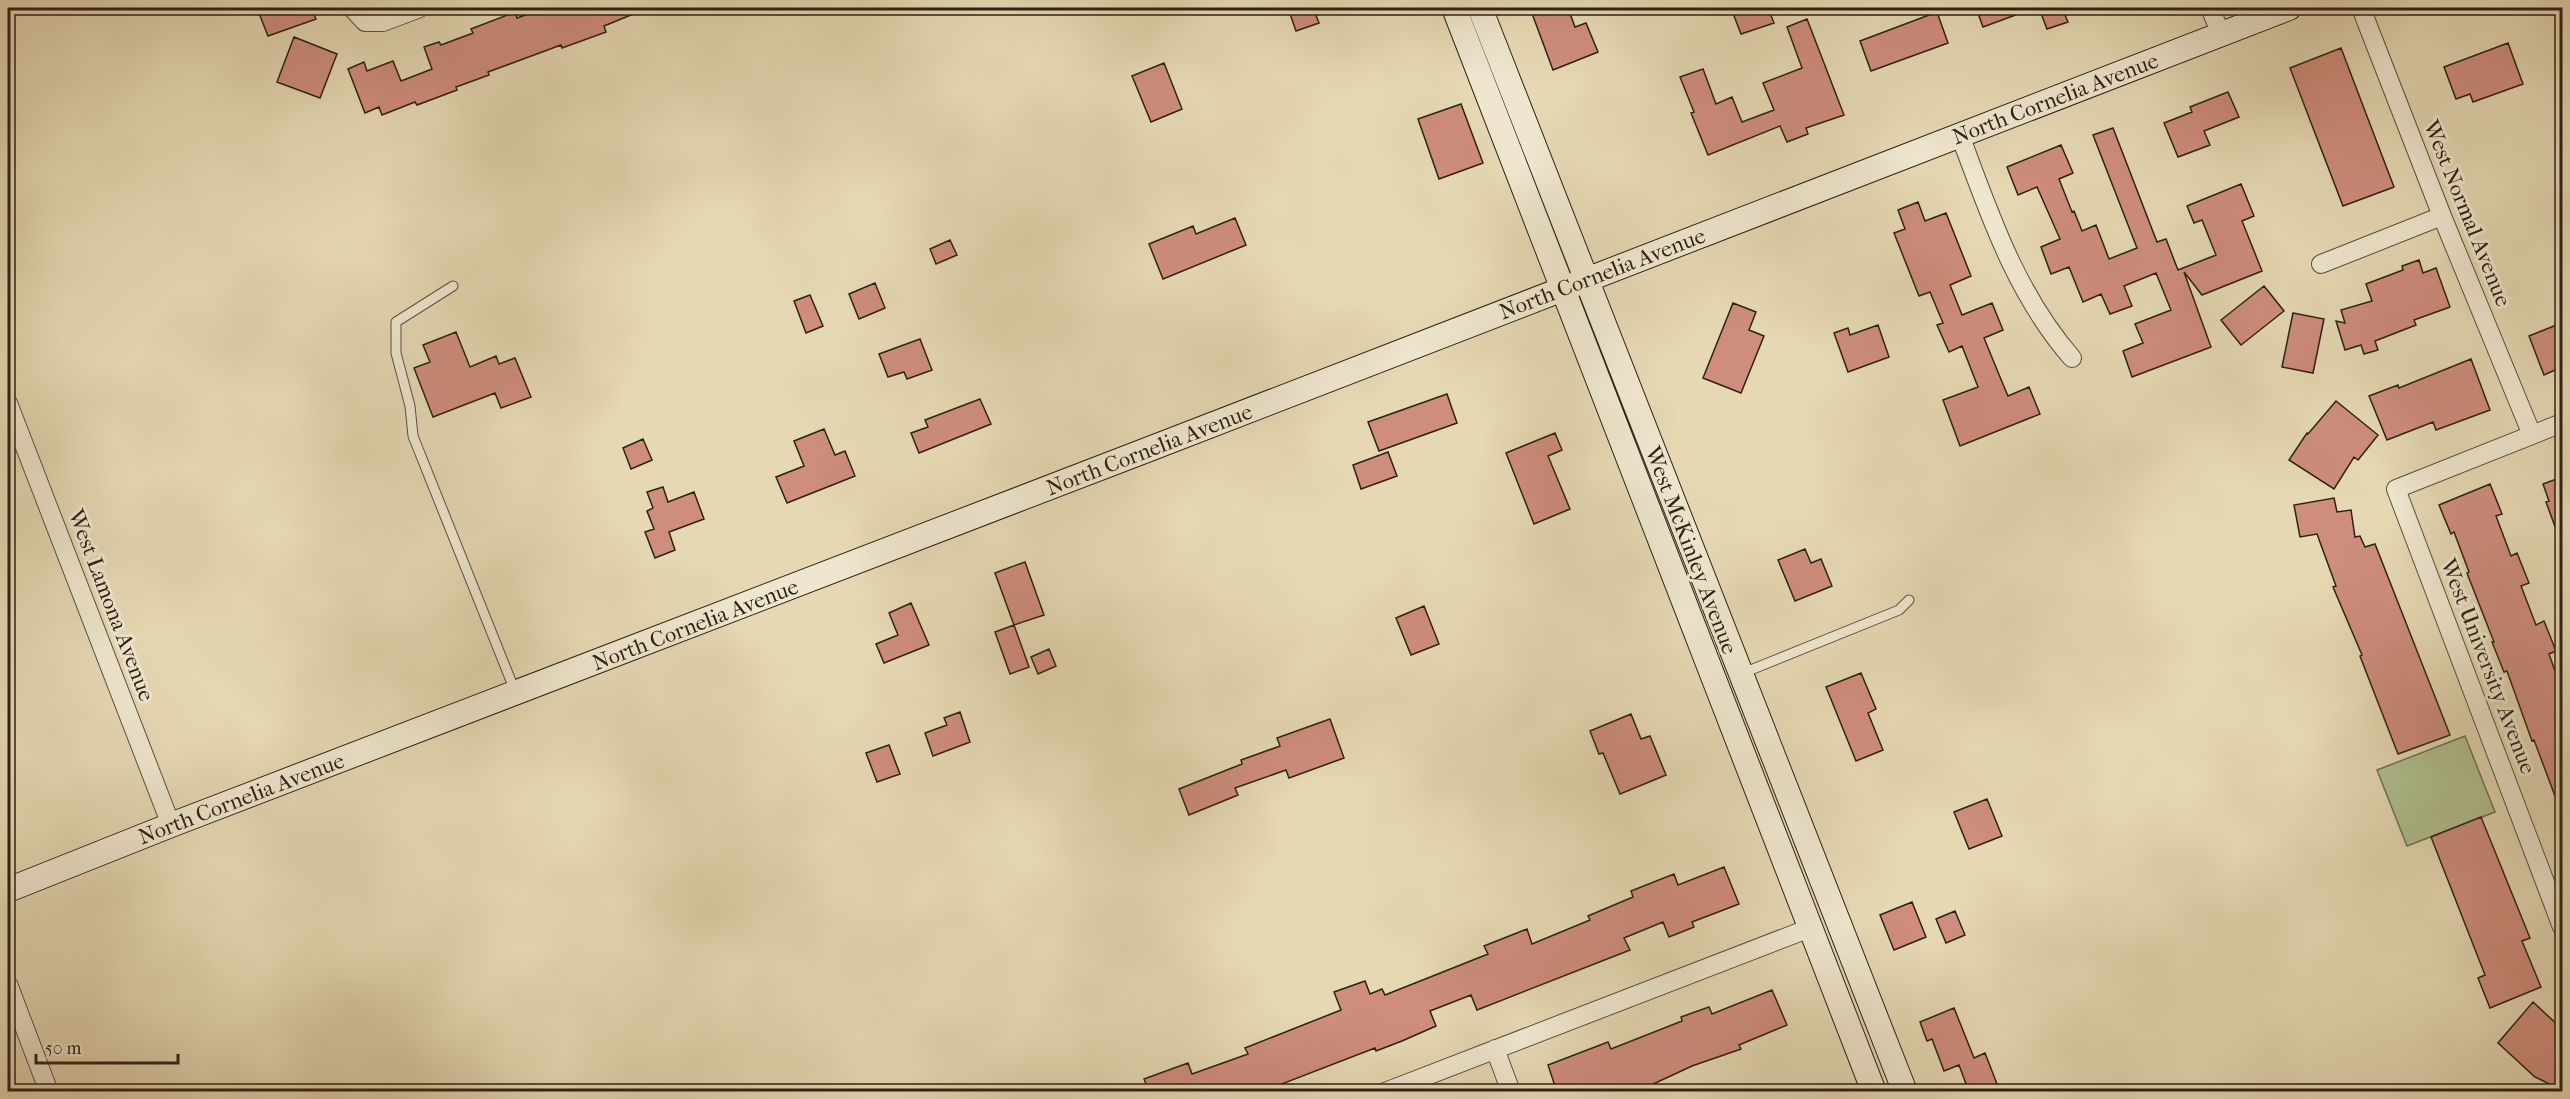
<svg xmlns="http://www.w3.org/2000/svg" width="2570" height="1099" font-family="'IM FELL French Canon',serif">
<rect width="100%" height="100%" fill="#e5d8b3"/>
<filter id="stains"><feTurbulence type="fractalNoise" baseFrequency=".00333" numOctaves="4"/><feColorMatrix values="0 0 0 0 .2 0 0 0 0 .09 0 0 0 0 .02 0 0 0 .5 -.17"/></filter>
<radialGradient id="worn" r=".72"><stop offset=".6" stop-color="#630" stop-opacity="0"/><stop offset="1" stop-color="#630" stop-opacity=".3"/></radialGradient>
<path fill="#afc091" stroke="#6e7052" stroke-width="1.5" d="M2465,736L2495,812L2407,846L2377,770Z"/>
<path fill="#ce8d7d" stroke="#2d2113" stroke-width="1.5" d="M257,8H311L316,19L268,36Z
M545,8H570L571,12L583,8H648L604,26L606,32L562,48L561,45L488,72L489,75L456,87L457,90L417,105L415,102L382,115L379,107L365,113L348,69L364,62L367,71L393,61L401,81L432,69L424,47L439,42L441,45L473,33L471,29L515,12L517,18Z
M1288,8H1313L1319,23L1296,31Z
M1530,8H1568L1575,27L1586,23L1598,52L1553,70Z
M1731,8H1768L1774,23L1741,34Z
M1976,8H2032V9L1983,27Z
M2039,8H2062L2068,22L2047,29Z
M1937,12L1948,43L1871,71L1860,41Z
M1807,19L1844,115L1806,128L1808,134L1787,142L1780,126L1708,155L1691,113L1694,112L1680,77L1703,69L1716,104L1732,97L1742,122L1774,110L1763,83L1802,68L1787,27Z
M294,37L337,54L320,98L277,82Z
M2508,43L2523,84L2473,102L2470,94L2456,99L2444,67Z
M2341,48L2394,187L2343,206L2290,68Z
M1164,63L1182,109L1151,122L1132,76Z
M2228,92L2239,117L2204,131L2210,145L2178,157L2164,123L2192,112L2190,107Z
M1461,104L1483,163L1439,179L1418,119Z
M2113,128L2157,242L2166,239L2178,270L2216,255L2202,220L2194,223L2187,206L2241,184L2254,216L2242,221L2262,271L2202,295L2184,272L2211,347L2132,377L2123,351L2143,343L2135,324L2171,310L2156,273L2124,286L2132,306L2110,314L2101,294L2083,302L2069,267L2051,274L2041,247L2060,239L2037,187L2018,195L2007,167L2061,145L2073,173L2059,179L2072,212L2074,211L2082,231L2096,225L2109,259L2137,248L2093,135Z
M1918,202L1925,221L1946,213L1971,276L1950,285L1962,315L1992,303L2003,330L1984,338L2000,377L2008,396L2029,387L2040,414L1960,446L1943,400L1978,387L1962,346L1949,352L1937,325L1943,323L1930,292L1919,296L1894,233L1905,229L1898,210Z
M1235,218L1246,245L1163,279L1149,244L1193,226L1196,234Z
M950,240L957,255L936,264L930,249Z
M2419,260L2423,273L2436,268L2450,307L2414,320L2416,325L2375,341L2378,350L2364,354L2361,345L2345,350L2336,321L2345,323L2341,310L2372,301L2366,284L2403,270L2402,266Z
M875,283L885,308L859,319L849,294Z
M2264,286L2284,311L2241,345L2221,320Z
M810,295L823,326L806,333L794,301Z
M1733,303L1756,312L1749,330L1764,336L1741,393L1703,378Z
M2293,313L2324,319L2313,373L2282,367Z
M2559,324L2562,333V367L2544,375L2529,336Z
M1878,325L1889,357L1848,372L1834,333L1848,328L1850,335Z
M456,332L470,367L496,356L499,364L515,358L531,397L501,408L495,393L433,417L414,368L430,362L423,345Z
M920,339L932,370L907,379L904,372L888,377L879,354Z
M2471,359L2490,410L2436,430L2433,422L2387,440L2369,396L2398,385L2399,388Z
M1447,394L1457,423L1379,451L1368,422Z
M980,399L991,424L919,453L911,433L928,427L925,420Z
M2336,401L2378,435L2358,460L2354,457L2334,489L2289,460L2307,433L2308,434Z
M824,429L835,455L845,451L855,476L787,503L776,477L804,466L794,441Z
M1555,433L1562,450L1548,456L1570,509L1534,524L1506,453Z
M643,439L652,460L631,469L623,448Z
M1388,452L1397,476L1361,489L1353,465Z
M2562,477V543H2561L2546,502L2549,501L2543,484Z
M2490,484L2502,514L2496,516L2511,556L2517,553L2529,583L2521,586L2536,625L2544,621L2556,651L2549,654L2562,691V812H2561L2534,740L2532,741L2507,671L2504,672L2492,642H2494L2467,573L2469,572L2454,532L2451,534L2439,505Z
M663,487L668,502L694,492L704,519L669,532L675,550L655,558L645,532L654,529L647,511L653,508L647,492Z
M2334,498L2337,512L2351,510L2355,537L2360,536L2365,547L2375,544L2450,735L2398,754L2360,656L2362,655L2333,587L2336,586L2317,534L2300,537L2294,505Z
M1805,549L1811,563L1821,559L1832,586L1795,601L1778,560Z
M1025,562L1044,615L1014,625L995,573Z
M911,603L929,645L884,663L876,644L898,635L889,613Z
M1424,606L1439,644L1411,655L1396,618Z
M1014,625L1029,667L1010,674L995,632Z
M1049,649L1056,666L1038,674L1031,657Z
M1861,673L1876,709L1868,713L1883,750L1856,761L1826,687Z
M960,712L970,742L933,756L925,733L947,725L944,718Z
M1631,714L1641,739L1650,736L1666,775L1620,794L1603,753L1599,754L1590,731Z
M1330,719L1344,758L1289,778L1286,770L1235,788L1238,795L1189,815L1179,789L1242,764L1241,760L1280,746L1277,738Z
M889,745L900,774L877,782L866,753Z
M1987,799L2002,836L1969,849L1954,812Z
M2481,817L2530,938L2522,941L2541,987L2490,1008L2478,978L2485,975L2431,837Z
M1724,867L1739,904L1692,922L1694,927L1669,937L1663,922L1624,938L1630,950L1477,1010L1471,995L1430,1011L1436,1026L1402,1041L1376,1051L1375,1048L1261,1092H1149L1144,1079L1188,1063L1192,1074L1248,1054L1245,1048L1341,1010L1334,992L1365,981L1370,994L1382,989L1385,995L1488,954L1484,946L1527,929L1532,944L1590,920L1588,916L1633,897L1631,891L1674,874L1678,885Z
M1912,902L1926,937L1894,950L1880,915Z
M1955,911L1965,935L1946,943L1936,919Z
M1772,990L1787,1025L1739,1045L1741,1049L1692,1066L1636,1092H1557L1548,1065L1608,1042L1611,1049L1682,1021L1681,1017L1709,1007L1712,1014Z
M2533,1002L2562,1029V1090L2535,1077L2498,1043Z
M1954,1008L1974,1058L1985,1053L1997,1084L1978,1092H1969L1959,1065L1944,1071L1932,1039L1927,1041L1920,1022Z"/>
<g fill="none" stroke-linecap="round" stroke-linejoin="round">
<g stroke="#5b4f3b" stroke-width="11">
<path id="lane" d="M453,286L396,322V353L410,406L413,436L515,691
M1743,673L1899,610L1909,600"/>
</g>
<g stroke="#5b4f3b" stroke-width="20">
<path id="street" d="M352,8L365,22H383L420,8
M2210,8L2221,34
M2361,8L2442,216L2532,435
M1960,135C1989,213 2016,294 2072,358
M2321,264L2442,216
M8,403L171,825
M2562,423L2396,489L2562,927
M8,984L49,1092
M1495,1049L1511,1092
M1385,1092L1810,928"/>
</g>
<g stroke="#2d2113" stroke-width="26">
<path id="secondary" d="M1454,8L1874,1092
M1480,8L1905,1092
M8,890L171,825L1152,448L2289,8"/>
</g>
<use href="#lane" stroke="#eee6ce" stroke-width="9"/>
<use href="#street" stroke="#eee6ce" stroke-width="18"/>
<use href="#secondary" stroke="#eee6ce" stroke-width="24"/>
</g>
<g text-anchor="middle" stroke-width="6" stroke-linejoin="round" paint-order="stroke">
<g font-size="22" fill="#2d2113" stroke="#eee6ce">
<text transform="translate(2055 98) rotate(-21)" y="8">North Cornelia Avenue</text>
<text transform="translate(2468 213) rotate(68)" y="8">West Normal Avenue</text>
<text transform="translate(1602 273) rotate(-21)" y="8">North Cornelia Avenue</text>
<text transform="translate(1149 449) rotate(-21)" y="8">North Cornelia Avenue</text>
<text transform="translate(1692 550) rotate(69)" y="8">West McKinley Avenue</text>
<text transform="translate(112 605) rotate(69)" y="8">West Lamona Avenue</text>
<text transform="translate(695 624) rotate(-21)" y="8">North Cornelia Avenue</text>
<text transform="translate(2489 666) rotate(69)" y="8">West University Avenue</text>
<text transform="translate(241 798) rotate(-21)" y="8">North Cornelia Avenue</text>
</g>
</g>
<rect width="2570" height="1099" fill="none" stroke="#e5d8b3" stroke-width="30"/>
<rect x="9" y="9" width="2552" height="1081" fill="none" stroke="#2d2113" stroke-width="3"/>
<rect x="15" y="15" width="2540" height="1069" fill="none" stroke="#2d2113" stroke-width="1.5"/>
<path d="M36 1054v9h142v-9" fill="none" stroke="#2d2113" stroke-width="3"/>
<text x="45" y="1054" font-size="18" fill="#2d2113" stroke="#eee6ce" stroke-width="4.5" paint-order="stroke">50 m</text>
<rect width="100%" height="100%" filter="url(#stains)"/>
<rect width="100%" height="100%" fill="url(#worn)"/>
</svg>
